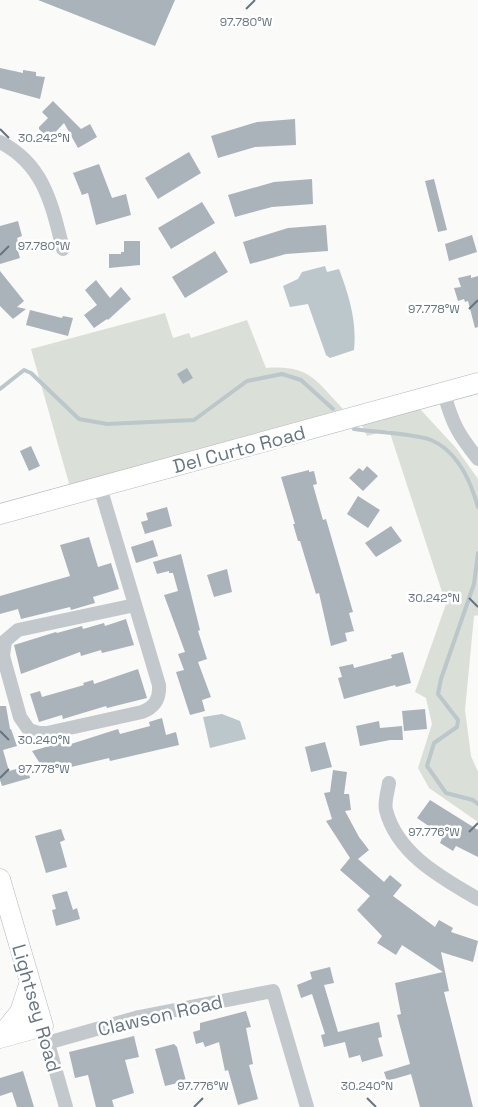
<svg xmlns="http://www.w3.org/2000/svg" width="478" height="1107" font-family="'Space Grotesk',sans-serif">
<rect width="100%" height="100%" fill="#fafaf8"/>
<path fill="#dadfd7" d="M165,313L173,338L189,333L191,338L247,320L266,368C310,365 315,380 343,409L70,487L31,349Z
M419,408L456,448L478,479V615L474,616L465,710L471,756L478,772V822L429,788L418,768L432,724L426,698L415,692L446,604L389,430L367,436L361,423Z"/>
<path fill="#bbc7cb" d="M325,266L327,272L339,269C349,296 357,321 354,350L330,358L326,355L308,304L290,307L283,286L298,279L302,272Z
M222,714L240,721L246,739L210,748L203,717Z"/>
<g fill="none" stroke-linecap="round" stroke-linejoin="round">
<path stroke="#bbc7cb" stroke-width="4" d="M0,389L24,370L31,373L79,419L107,424L194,420L247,381L282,374L301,380L333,409
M354,429C373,432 416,434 431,440C457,451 471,482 478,507
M478,553L474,584L441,679L438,694L458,720L457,727L434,743L427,766L446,793L473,800L478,804"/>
</g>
<path fill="#aab3b9" d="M38,0H175L155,46Z
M0,68L23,73V70L36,72V76L45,77L40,99L0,88Z
M53,101L81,129L90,124L97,137L78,148L64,123L49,139L39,129V127L48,118L42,112Z
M295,119L296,145L255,147L218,158L211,136L257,122Z
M189,152L201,173L158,199L145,178Z
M99,164L112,198L126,194L131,215L96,225L88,193L82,195L73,173Z
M312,179L313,204L272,207L235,217L228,195L274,182Z
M434,179L447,230L438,232L425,181Z
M202,202L215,223L171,249L158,228Z
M18,221L22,236L17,238L20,250L18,251L20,258L0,264V226Z
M326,225L328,251L286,254L250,264L243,242L288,228Z
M472,235L477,252L449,261L445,244Z
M124,241H140V265L109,268V254H121V252H124Z
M215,251L228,272L185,298L172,277Z
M0,271L24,301L17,307L26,309L13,319L0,306Z
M471,275V278L478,276V327L475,328L468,301L465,302L464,299L458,301L454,288L461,287L458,278Z
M96,280L110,298L121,287L131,299L108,320L107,319L94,328L84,315L97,305L85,290Z
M30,310L62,318L63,316L73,318L68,336L26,325Z
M187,368L193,378L183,384L177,374Z
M31,446L40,466L29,471L20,451Z
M367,466L378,476L363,491L349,478L359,468L363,471Z
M309,470V472L314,471L317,484L313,485L323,520L326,519L353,612L349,613L354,631L345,633L347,641L331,646L319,593L316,594L300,541H298L293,524H295L281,477Z
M358,496L380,510L368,528L347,514Z
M167,507L172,526L145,534L141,522L148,520L146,513Z
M391,526L402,541L376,557L365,543Z
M89,537L98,567L111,563L119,589L93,597L95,603L71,610L70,607L21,619L18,609L0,614V596L70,576L60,545Z
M153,540L158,556L136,563L131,547Z
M181,554L200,630L198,631L207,659L198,662L211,697L202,700L205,711L190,715L176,672L184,670L178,654L185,652L164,595L178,591L173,573H169V571L157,574L153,562Z
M227,569L232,592L214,597L207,575Z
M126,619L134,645L102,653L101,650L81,656L80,652L21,674L14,645L56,632L57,633L82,626L83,629L104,623L105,626Z
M403,652L411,683L396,687L395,685L344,699L338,678L342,677L339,667L353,664L354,668L392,658L391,655Z
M138,669L147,698L107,708L106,706L63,719L62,715L39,722L30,694L40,691L42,697L84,685L83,683L93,680L94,684Z
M0,706H6L10,729H11L17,746L3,750L9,771L27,766L30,778L2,786L0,780Z
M425,709L427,729L404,731L402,711Z
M162,718L166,735L176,732L179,745L110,761L109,758L46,773L32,751L70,740L71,744L118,729L120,734L150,726L149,722Z
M379,721L380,728L402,726L403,740H390L360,746L356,726Z
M325,742L332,767L311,772L305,747Z
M333,770L347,772L344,794H349L351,810L345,811L359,837L369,850L358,859L384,882L390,875L402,885L393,896L435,927L439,920L453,928L451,932L478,941L473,962L441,952L449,991L444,992L473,1107H420L411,1074L387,1081L384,1072L410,1064L397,1015L401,1014L395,983L443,972L402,945L396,955L377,943L382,936L357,910L370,896L340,870L350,858L326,821L332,819L324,793L330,792Z
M430,800L478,830V857L456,846L453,851L440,843L443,836L417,818Z
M61,829L65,840L60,842L67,867L46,873L35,836Z
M67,891L73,910L77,908L80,919L56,926L52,910L56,909L52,895Z
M330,967L334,983L324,985L338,1032L379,1022L382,1037L378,1038L383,1056L362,1062L360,1055L349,1058L345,1042L324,1047L321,1035L325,1034L312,994L301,998L297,985L312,979L310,972Z
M246,1011L251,1027L246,1028L253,1064L249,1065L258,1099L238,1105L228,1070L225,1071L219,1042L205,1047L203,1042L196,1044L193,1032L200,1030V1023Z
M134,1036L139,1057L125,1060L134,1093L112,1100L114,1107H96L88,1075L75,1078L69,1052Z
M174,1044L177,1047L186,1081L165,1086L155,1049Z
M23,1071L34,1107H17L12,1092L0,1096V1078Z"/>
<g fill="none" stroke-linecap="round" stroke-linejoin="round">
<g stroke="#b3babf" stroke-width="21">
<path id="secondary" d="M0,514L478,383
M0,879L43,1026L0,1038
M0,1037L20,1012L30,982"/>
</g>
<path stroke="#c3c8cc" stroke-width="14" d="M0,142C44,164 52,205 63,249
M444,393C452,423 458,434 478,459
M100,487L159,685C160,699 155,707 142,712L47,733H39L29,730L20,717L3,656L5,641L18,630L135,605
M389,783C388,791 384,802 386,810C397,854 442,878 478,899
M45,1033L66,1107
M47,1043L139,1017L273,991L307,1107"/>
<use href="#secondary" stroke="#fff" stroke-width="20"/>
</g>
<path fill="none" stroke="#657683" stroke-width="2" d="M246,9L255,0M0,129L9,138M0,255L9,246M469,309L478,300M469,598L478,607M0,731L9,740M0,778L9,769M469,832L478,823M367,1098L376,1107M194,1107L203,1098"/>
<g text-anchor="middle" stroke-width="5" stroke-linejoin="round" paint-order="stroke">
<g font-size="19" fill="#657683" stroke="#fff">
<text transform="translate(239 449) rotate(-15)" y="7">Del Curto Road</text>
<text transform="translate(37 1008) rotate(74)" y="7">Lightsey Road</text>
<text transform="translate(160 1015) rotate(-13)" y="7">Clawson Road</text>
</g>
</g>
<g font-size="12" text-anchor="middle" fill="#657683" stroke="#fff" stroke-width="5" stroke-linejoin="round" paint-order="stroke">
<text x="246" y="26">97.780°W</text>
<text x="44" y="142">30.242°N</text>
<text x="44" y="250">97.780°W</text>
<text x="434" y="313">97.778°W</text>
<text x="434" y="602">30.242°N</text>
<text x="44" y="744">30.240°N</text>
<text x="44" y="773">97.778°W</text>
<text x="434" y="836">97.776°W</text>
<text x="203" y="1090">97.776°W</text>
<text x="367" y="1090">30.240°N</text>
</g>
</svg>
